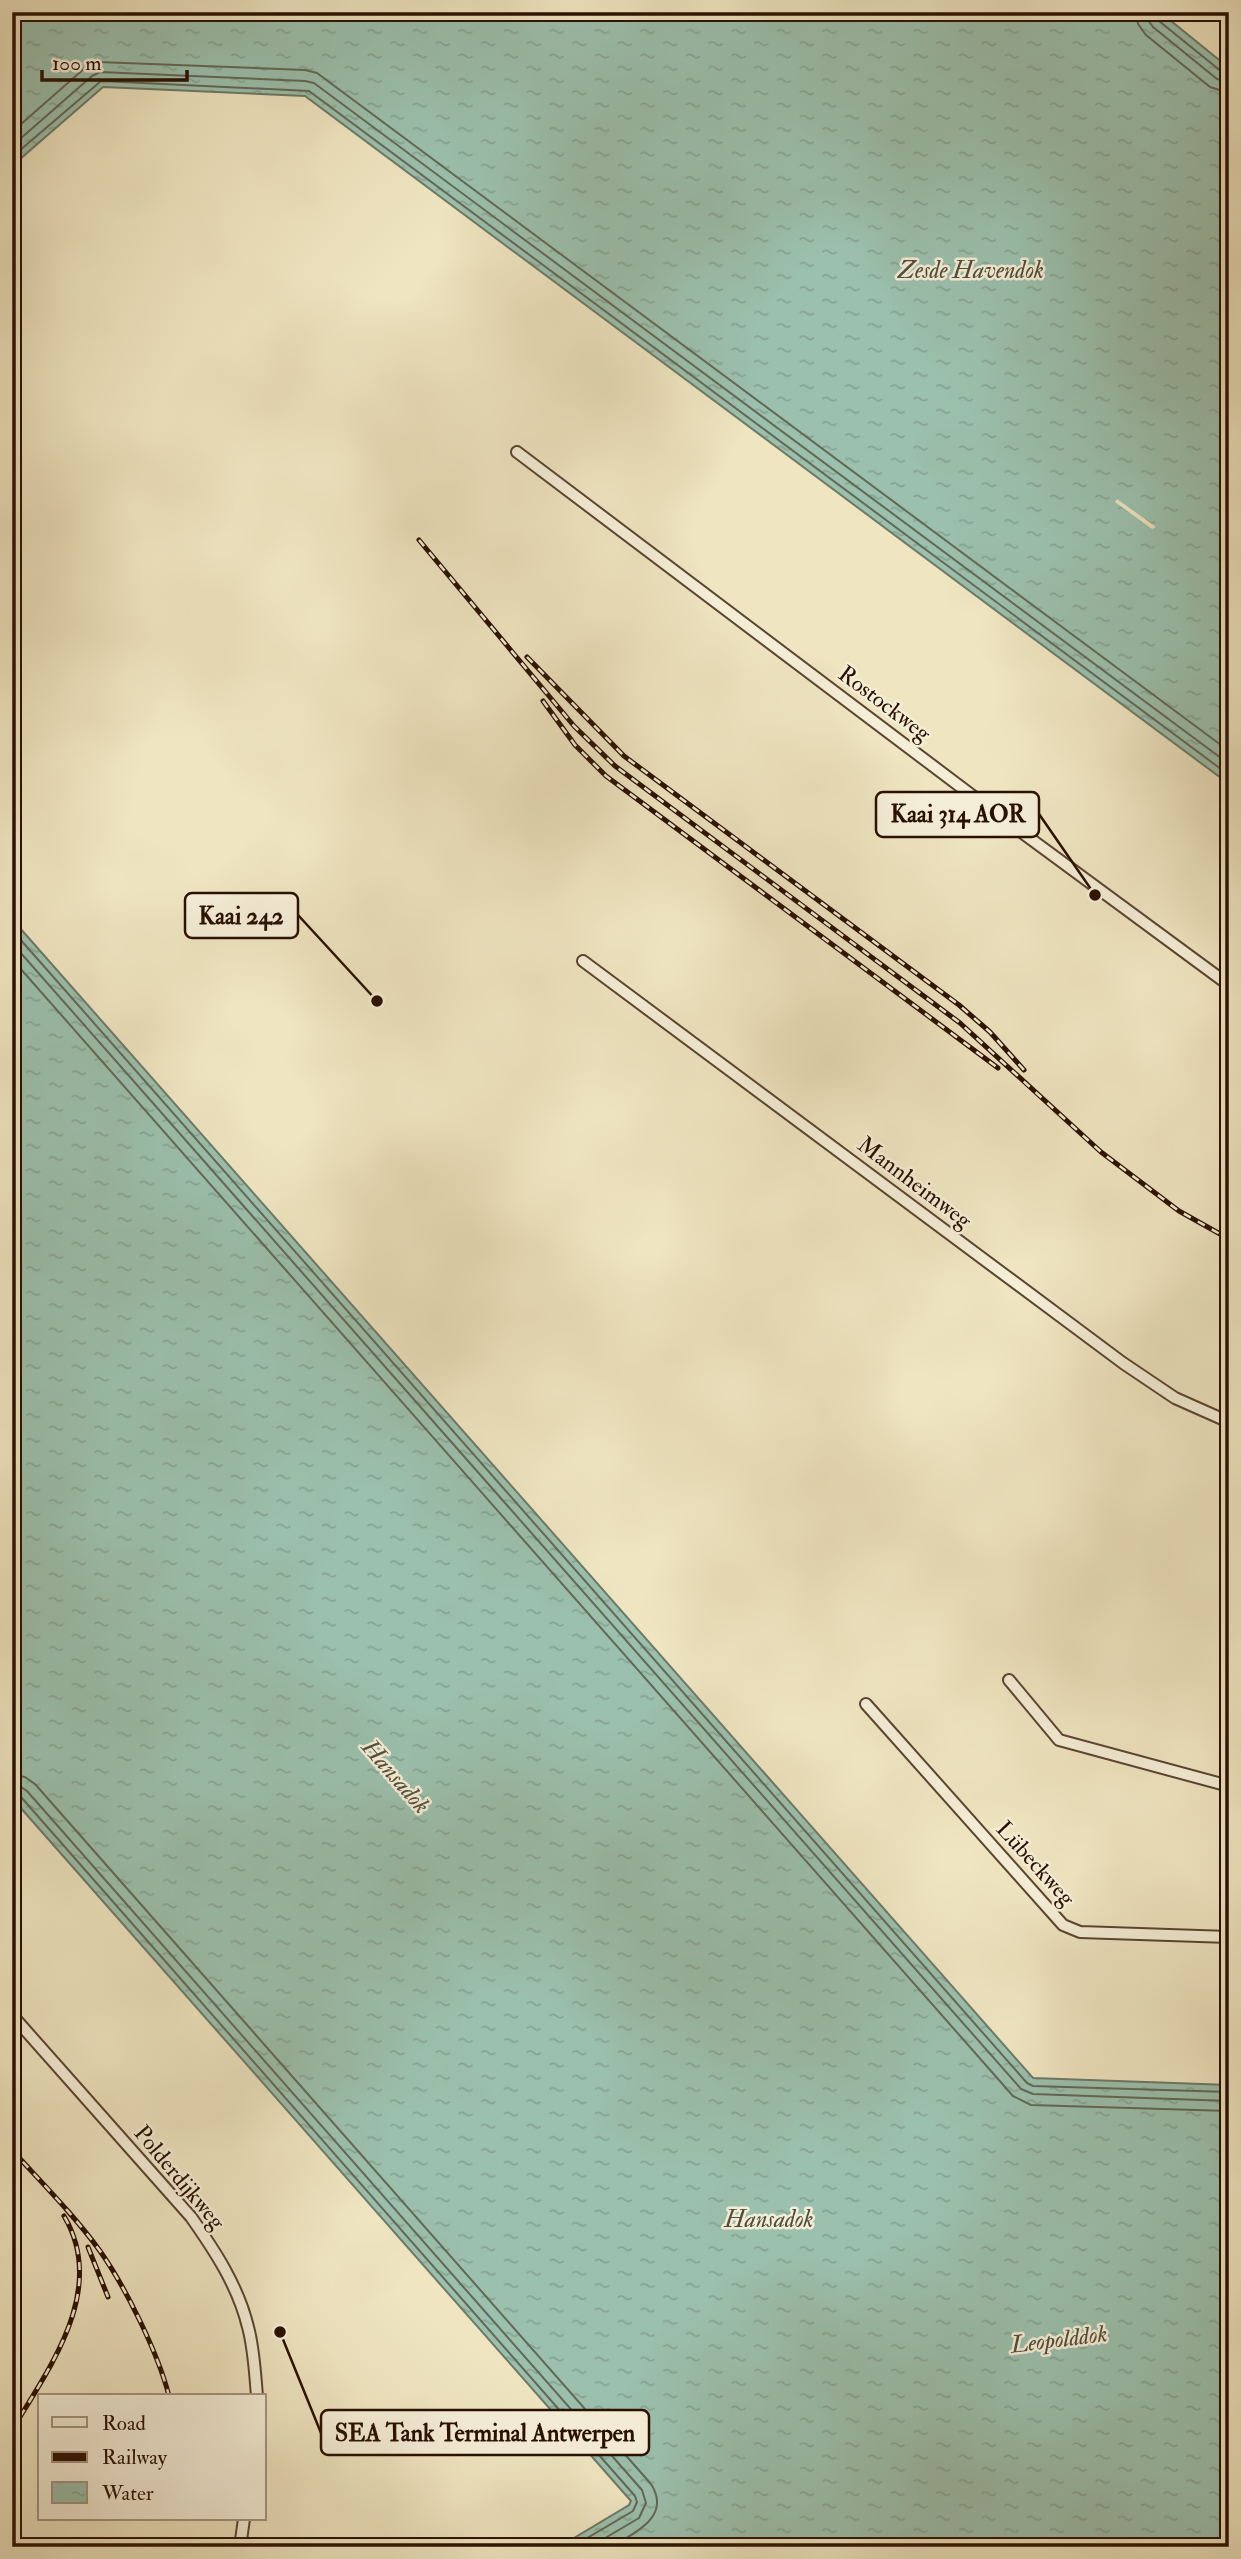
<svg xmlns="http://www.w3.org/2000/svg" width="1241" height="2559" font-family="'IM FELL Double Pica',serif">
<defs>
<pattern id="water-ripples" width="26" height="14" patternUnits="userSpaceOnUse" patternTransform="scale(1.75)"><rect width="26" height="14" fill="#9bc0ad"/><path d="M2 4q2-2 4 0t4 0M15 11q2-2 4 0t4 0" fill="none" stroke="#86a493"/></pattern>
</defs>
<rect width="100%" height="100%" fill="#efe5c1"/>
<filter id="stains"><feTurbulence type="fractalNoise" baseFrequency=".00286" numOctaves="4"/><feColorMatrix values="0 0 0 0 .2 0 0 0 0 .09 0 0 0 0 .02 0 0 0 .5 -.17"/></filter>
<radialGradient id="worn" r=".72"><stop offset=".6" stop-color="#630" stop-opacity="0"/><stop offset="1" stop-color="#630" stop-opacity=".3"/></radialGradient>
<path fill="url(#water-ripples)" stroke="#6d7a68" stroke-width="2" d="M12,12H1160L1229,68V784L305,96L103,87L12,166Z
M12,919L1033,2078L1229,2085V2547H559L629,2505L631,2501L12,1798Z"/>
<path fill="#efe5c1" d="M1117,499L1156,527L1152,529L1115,502Z"/>
<g fill="none" stroke-linecap="round" stroke-linejoin="round">
<path stroke="#626856" stroke-width="2" d="M1137,12L1138,24L1146,35L1210,87L1229,93
M1147,12L1148,20L1153,27L1217,79L1229,82
M1156,12L1159,21L1222,72L1229,73
M12,132L86,67L98,62L305,70L317,73L1229,751
M12,146L92,76L100,72L305,81L314,83L1229,764
M12,157L101,81L309,91L1229,775
M12,930L1027,2083L1033,2086L1229,2092
M12,943L1021,2089L1033,2094L1229,2101
M12,959L1013,2096L1031,2105L1229,2111
M12,1775L25,1777L35,1784L651,2484C672,2517 634,2533 611,2547
M12,1785L21,1787L27,1791L642,2490L646,2503L639,2518L590,2547
M12,1794L21,1797L635,2496L637,2502L633,2511L572,2547"/>
<g stroke="#5a4530" stroke-width="14">
<path id="minor" d="M517,452L986,806L1229,985
M583,961L1123,1363L1175,1398L1229,1422
M1009,1680L1059,1740L1229,1786
M866,1704L1063,1925L1080,1932L1229,1937
M12,2015L191,2217C215,2251 238,2286 248,2327C254,2349 255,2373 257,2396
M240,2547L244,2519"/>
</g>
<use href="#minor" stroke="#f5eed7" stroke-width="10"/>
<g stroke="#291000" stroke-width="5">
<path id="rail" d="M419,540L574,726L615,766L960,1023L1101,1152L1179,1211L1229,1239
M527,657L624,756L959,1005L990,1032L1024,1070
M543,701L575,745L606,776L998,1068
M12,2150C42,2183 74,2215 100,2251C126,2288 158,2353 169,2396
M88,2247L108,2297
M12,2430C49,2368 108,2290 64,2216"/>
</g>
<use href="#rail" stroke="#f5eed7" stroke-width="2.5" stroke-dasharray="8" stroke-linecap="butt"/>
</g>
<g text-anchor="middle" stroke-width="5" stroke-linejoin="round" paint-order="stroke">
<g font-size="23" fill="#291000" stroke="#f5eed7">
<text transform="translate(885 703) rotate(37)" y="8">Rostockweg</text>
<text transform="translate(915 1182) rotate(37)" y="8">Mannheimweg</text>
<text transform="translate(1036 1863) rotate(48)" y="8">Lübeckweg</text>
<text transform="translate(180 2177) rotate(50)" y="8">Polderdijkweg</text>
</g>
<g font-size="24" font-style="italic" fill="#514e3d" stroke="#f5eed7">
<text x="971" y="278">Zesde Havendok</text>
<text transform="translate(396 1776) rotate(49)" y="8">Hansadok</text>
<text x="769" y="2227">Hansadok</text>
<text transform="translate(1059 2339) rotate(-7)" y="8">Leopolddok</text>
</g>
</g>
<path fill="none" stroke="#291000" stroke-width="2.5" d="M1095 895L1039 814M377 1001L298 915M280 2332L321 2433"/>
<g fill="#291000" stroke="#f5eed7" stroke-width="2.5">
<circle cx="1095" cy="895" r="7"/>
<circle cx="377" cy="1001" r="7"/>
<circle cx="280" cy="2332" r="7"/>
</g>
<g fill="#f5eed7" stroke="#291000" stroke-width="2.5">
<rect x="876" y="792" width="163" height="45" rx="7"/>
<rect x="185" y="893" width="113" height="45" rx="7"/>
<rect x="321" y="2410" width="328" height="45" rx="7"/>
</g>
<g font-size="24" text-anchor="middle" font-weight="bold" fill="#291000">
<text x="958" y="822">Kaai 314 AOR</text>
<text x="241" y="924">Kaai 242</text>
<text x="485" y="2441">SEA Tank Terminal Antwerpen</text>
</g>
<rect width="1241" height="2559" fill="none" stroke="#efe5c1" stroke-width="42"/>
<rect x="14" y="14" width="1213" height="2531" fill="none" stroke="#291000" stroke-width="3.5"/>
<rect x="21" y="21" width="1199" height="2517" fill="none" stroke="#291000" stroke-width="2"/>
<rect x="38" y="2394" width="228" height="126" fill="#f5eed7" stroke="#a39581" stroke-width="2"/>
<rect x="52" y="2417" width="35" height="10" fill="#f5eed7" stroke="#a39581" stroke-width="2"/>
<text x="102" y="2430" font-size="21" fill="#291000">Road</text>
<rect x="52" y="2452" width="35" height="10" fill="#291000" stroke="#a39581" stroke-width="2"/>
<text x="102" y="2464" font-size="21" fill="#291000">Railway</text>
<rect x="52" y="2482" width="35" height="21" fill="url(#water-ripples)" stroke="#a39581" stroke-width="2"/>
<text x="102" y="2500" font-size="21" fill="#291000">Water</text>
<path d="M42 70v10h145v-10" fill="none" stroke="#291000" stroke-width="3.5"/>
<text x="52" y="70" font-size="21" fill="#291000" stroke="#f5eed7" stroke-width="5" paint-order="stroke">100 m</text>
<rect width="100%" height="100%" filter="url(#stains)"/>
<rect width="100%" height="100%" fill="url(#worn)"/>
</svg>
